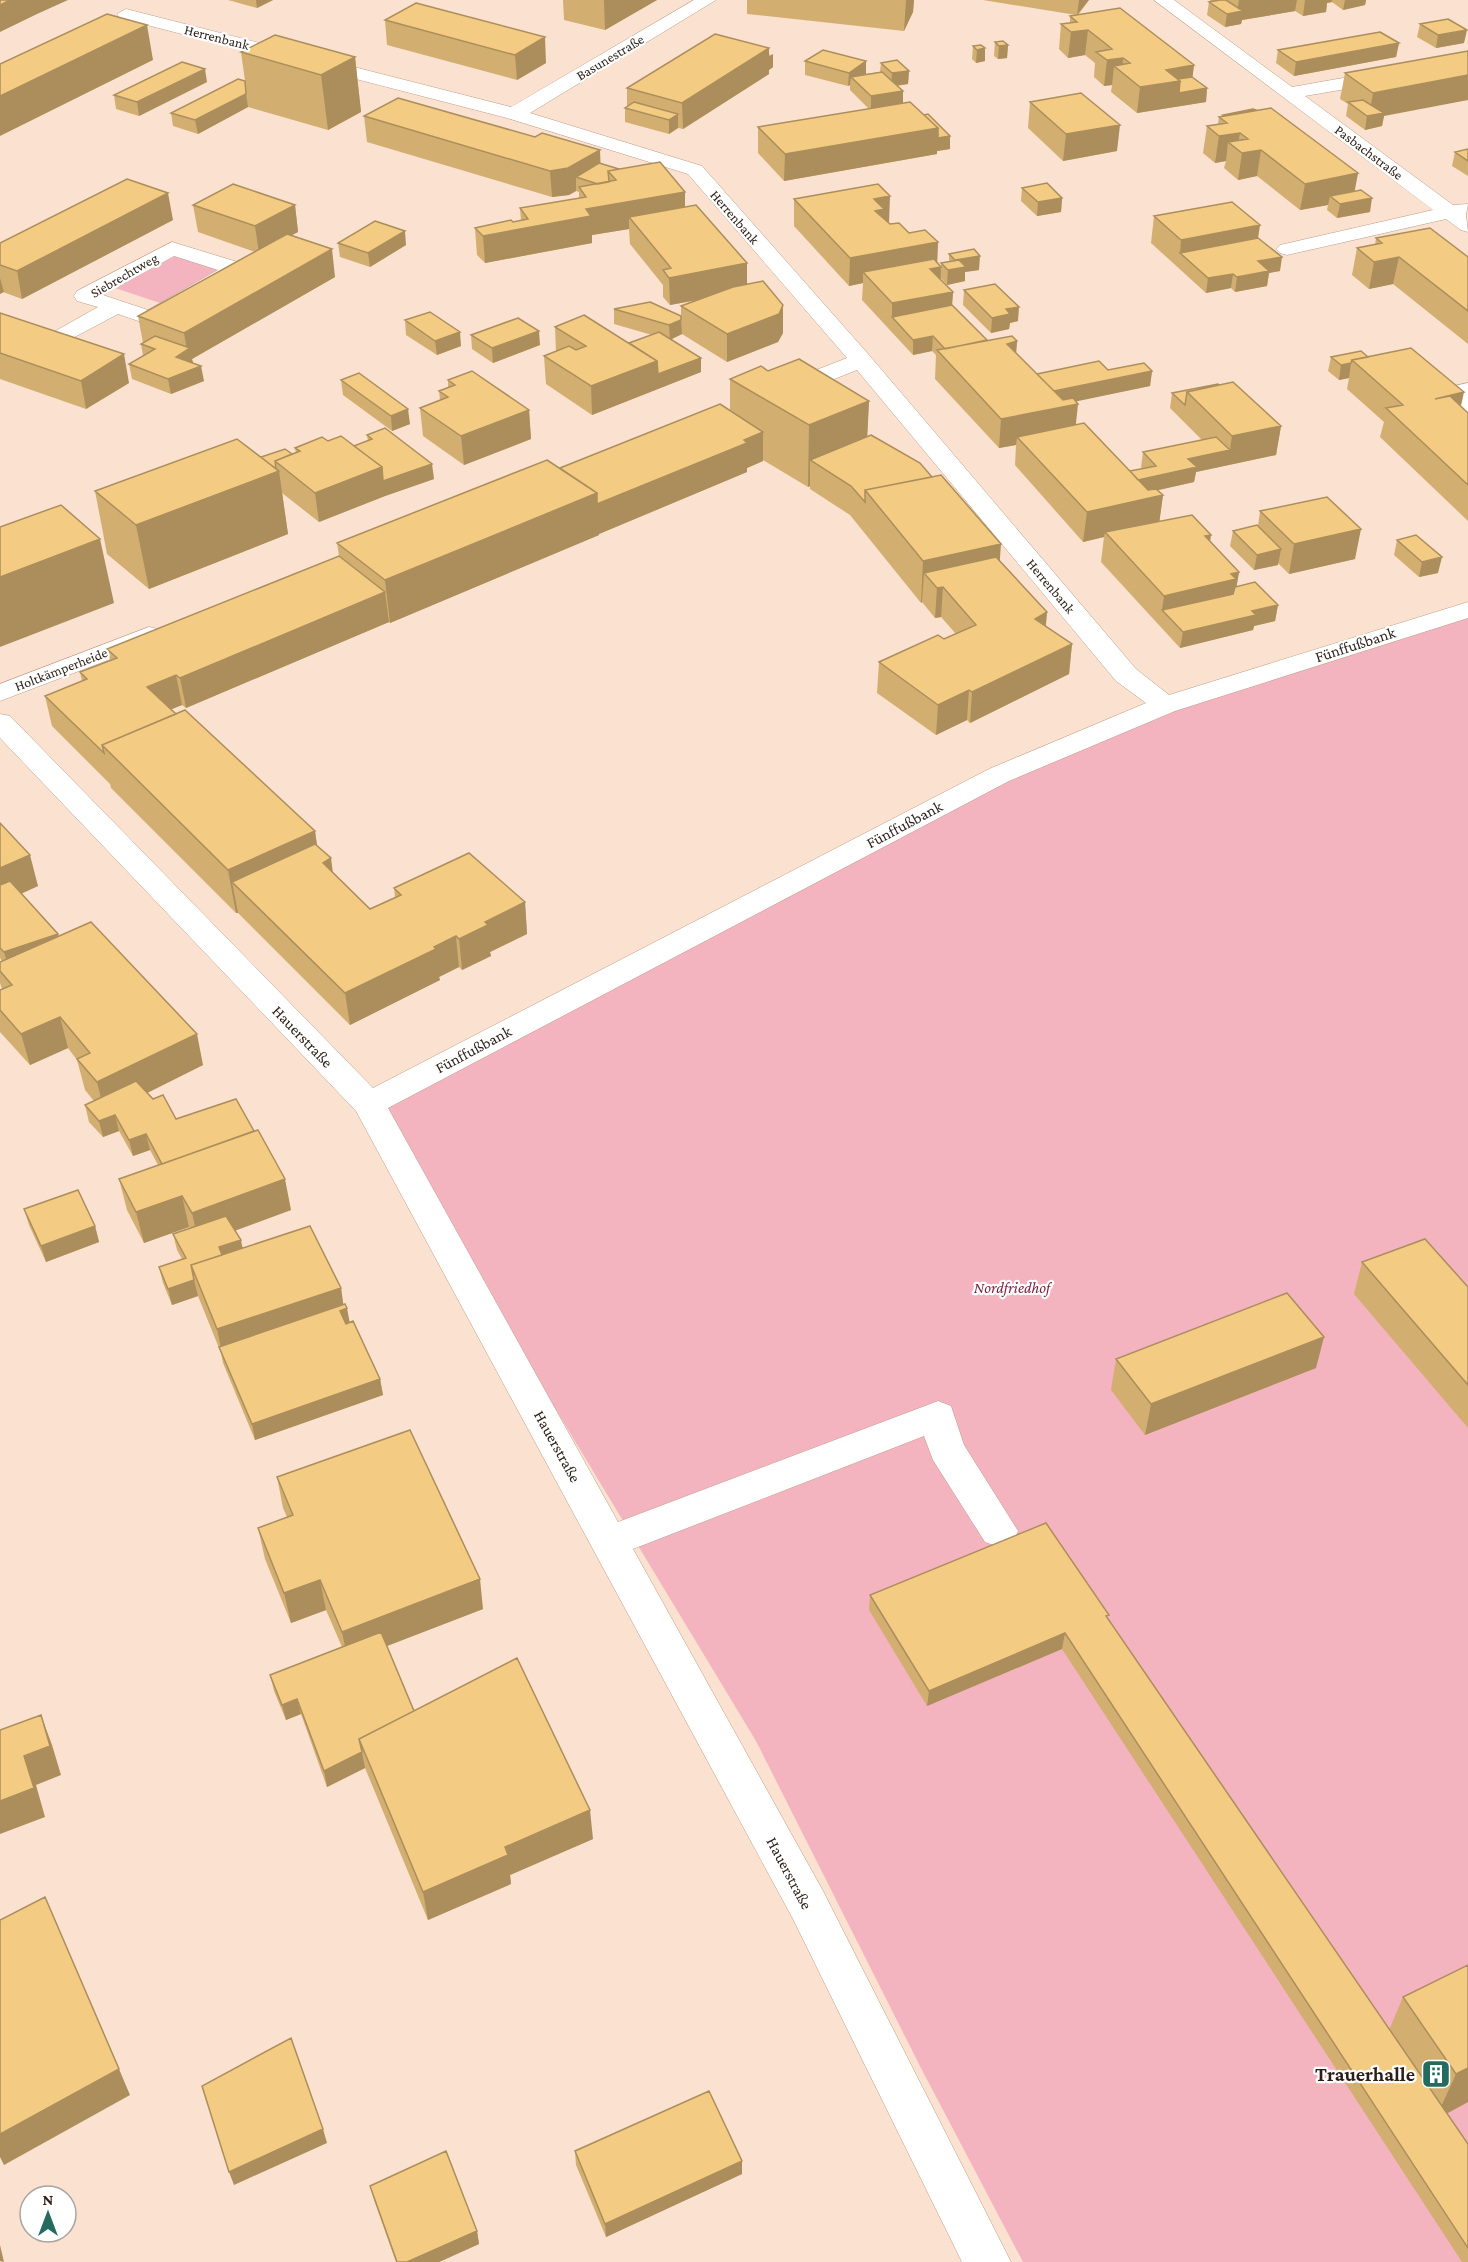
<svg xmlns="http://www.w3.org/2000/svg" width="1468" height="2262" font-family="'Crimson Pro',serif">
<rect width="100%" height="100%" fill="#fbe1cf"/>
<path fill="#f3b3bf" d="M172,253L219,269L160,303L112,287Z
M1468,618V2262H1023L922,2070L756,1741L372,1105L999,782L1167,711Z"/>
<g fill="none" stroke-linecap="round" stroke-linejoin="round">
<g stroke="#bc9d88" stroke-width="1">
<path id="minor" d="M694,0H716L530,113L702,166L869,355L1136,669L1169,695L1468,602V618L1175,711L1009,781L388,1108L618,1522L925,1406L938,1401L951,1406L964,1445L1018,1531L1013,1542L999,1547L985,1542L933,1460L924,1436L633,1549L823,1891L1011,2262H962L793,1919L356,1111L0,738V714L10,716L373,1088L989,769L1146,703L1116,681L857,370L791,396H775L771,391L775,386L847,358L688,174L507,118L120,18L117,14L126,9L511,107Z
M1154,0H1174L1292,87L1468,56V68L1305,96L1453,205L1468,204L1466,215L1468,232L1461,230L1446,219L1287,255L1280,253L1276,249L1280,245L1433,210Z
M172,242L244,264L247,269L244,274L158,323L150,325L118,314L52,349L0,331V317L50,334L98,307L77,301L74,296L77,291ZM174,256L218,270L148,310L103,295Z
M1468,383V413L1460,411L1441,393L1445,388Z
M149,627L158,629L162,635L158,641L0,701V684Z"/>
</g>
<use href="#minor" fill="#fff" fill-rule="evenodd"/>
</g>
<path fill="#d2af71" d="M228,0H273L257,8Z
M563,0H657L605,30L564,20Z
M747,0H914L913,12L904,31L747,14Z
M983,0H1089L1078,15L1194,65L1192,77L1207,88L1206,102L1137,113L1111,92L1112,85L1104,86L1094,77L1095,63L1085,55L1068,58L1059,49L1061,24L1070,23V16L1076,15Z
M1210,0H1366L1365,5L1343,10L1332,2L1327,3L1326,12L1303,16L1295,11L1242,20L1241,24L1225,27L1207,15L1209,2H1210Z
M385,20L546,63L517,80L387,45Z
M1420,24L1464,43L1436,48L1417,37Z
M995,42L1008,45L1007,58L998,59L994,56Z
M1399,43L1396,57L1294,76L1276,63L1278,50Z
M981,45L985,61L976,63L972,59L973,46Z
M769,48V53L773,67L769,70V74L683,129L678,128L669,134L625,122V108L627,107V88Z
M1468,51L1384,116L1382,126L1365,130L1346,116L1348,104L1340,99L1345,73Z
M241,52L355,57L361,112L328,130L248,107L198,134L173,126L171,113L245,81Z
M805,61L866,74L880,72L881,63L909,71L908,84L897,86L903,91V103L950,149L937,151V154L784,181L758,153V127L869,109L850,90V85L848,86L805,75Z
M207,82L139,116L116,109L114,95Z
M1030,102L1117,151L1063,161L1028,128Z
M1223,115L1358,173L1354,191L1370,212L1337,218L1327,210L1328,205L1300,210L1257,176L1238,180L1224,168L1226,161L1215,163L1203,153L1207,126L1218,124L1219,117L1223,116Z
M364,116L535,137L600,150V163L685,192V207L747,263V284L783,333L778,342L727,362L682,334L671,339L701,372L592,415L546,384L544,356L556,351L555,327L629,343L652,335L614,324V309L681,316V306L696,300L670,305L663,297V285L630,244L629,229L592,235V243L485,263L477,255L475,228L521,221L520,208L579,198V192L576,191L569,195L552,197L367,142Z
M1468,149V176L1452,166L1455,152Z
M1022,188L1062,198L1061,212L1037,216L1021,201Z
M794,199L889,223L890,224L909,233L938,242L937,262L941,267V263L949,261V254L979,270L965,272V281L947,285L941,278L940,280L953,292L952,305L987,340L1017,341L1016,353L1037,374L1108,370L1152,371L1150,386L1075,401L1076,425L1130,471L1143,469L1141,467L1143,452L1202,440L1170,408L1172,393L1218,384L1281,426L1276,455L1196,472L1194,482L1158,490L1163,495L1159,521L1210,542L1239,572L1236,587L1278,605L1275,621L1254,626L1253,630L1180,648L1101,562L1104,537L1083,542L1015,465L1016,445L999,448L935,379L936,355L932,351L913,355L862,300L863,283L849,286L794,226Z
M193,205H295L298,232L291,235L335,277L192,359L193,363L204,381L171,394L132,379L129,364L143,356L141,344L143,343L138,316L255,252L198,232Z
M1154,216L1258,238L1280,271L1269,273L1267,286L1235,292L1231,288L1206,293L1151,243Z
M173,220L22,299L3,292L0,294V243Z
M1376,238L1468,257V344L1393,284L1369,289L1352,275L1357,248L1375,245Z
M338,243L406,245L370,267L340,257Z
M964,290L1018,321L1010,323L1009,329L991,333L963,305Z
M0,313L129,383L86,409L0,379Z
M405,320L461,346L437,355L406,335Z
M471,335L540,345L493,363L472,349Z
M1331,357H1368L1461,406L1468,413V521L1380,437L1384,422L1347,389L1349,378L1339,380L1328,371Z
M768,371L869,401L867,436L1000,561L1047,612L1046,626L1072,644L1069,674L970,723L967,720L936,735L877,693L879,662L944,639L956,634L941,617L935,618L922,602L921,603L850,515L810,489V486L808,487L763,460V461L747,468V472L599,534V535L390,623L388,621L389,622L186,708L182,705L171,709L315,831L317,846L333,872L370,909L395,897L394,888L525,902L527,934L490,952L491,956L462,970L459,967L439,977L440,980L350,1025L238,913H236L111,788L110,784L52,726L45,696L82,681L80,672L110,660L107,649L339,556L337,543L730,410V379Z
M341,380L410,424L392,431L343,395Z
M448,380L529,410L531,439L464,465L423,436L420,408L440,400L439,391L448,388Z
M367,435L434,479L385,496L319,522L282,493L288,534L149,589L107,554L95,491L261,457L292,454L296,453L295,448L328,441L354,446L368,441Z
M1260,511L1355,559L1289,574L1278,563V565L1254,570L1230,546L1233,531L1258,526Z
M1397,540L1438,573L1419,577L1394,555Z
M0,823L38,886L21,894L58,934V936L203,1065L147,1093L176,1119L291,1210L235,1230L243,1248L341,1288L343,1305L349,1322L380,1379L383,1395L255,1440L223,1363L221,1353L198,1296L172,1305L163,1283L159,1267L182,1259L177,1250L173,1234L190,1228L189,1227L144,1243L127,1210L119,1179L158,1165L150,1150L133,1156L119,1131L103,1137L89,1122L85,1105L94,1101L85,1090L77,1060L68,1048L30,1065L0,1032V990L2,989L0,983V962L2,961L0,958Z
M24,1209L95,1226L99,1242L46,1262L29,1225Z
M1362,1262L1468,1287V1428L1354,1294Z
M1116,1359L1316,1368L1145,1435L1111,1390Z
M277,1477L483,1609L387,1646L414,1711L593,1839L510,1875L511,1884L428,1920L365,1768L327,1787L301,1714L286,1720L274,1691L270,1675L342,1647L326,1610L291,1623L265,1559L258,1528L287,1517L283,1508Z
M870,1595L1108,1620L1389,2030L1403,1997L1468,1965V2102L1447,2113L1468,2144V2262H1462L1062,1649L927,1706L869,1610Z
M575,2151L742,2174L606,2237L576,2165Z
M370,2186L477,2231L479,2244L439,2262H396L374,2200Z"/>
<path fill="#ab8e5c" d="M10,0H35L37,14L0,32V5Z
M35,0H68L37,14Z
M256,0H273L257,8Z
M604,0H657L605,30Z
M906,0H914L913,12L904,31Z
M1079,0H1089L1077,15Z
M1239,0H1297L1295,11L1242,20L1241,24L1225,27L1227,14L1237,12Z
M1305,0H1332V2L1327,3L1326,12L1303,16Z
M1345,0H1366L1365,5L1343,10Z
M147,25L153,60L0,136V96Z
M1088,30L1085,55L1068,58L1071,32Z
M1467,30L1464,43L1436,48L1438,35Z
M545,37L546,63L517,80L515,55Z
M1399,43L1396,57L1294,76L1296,62Z
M1008,45L1007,58L998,59L999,46Z
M769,48V56L773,54V67L769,70V74L683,129L682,103Z
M985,48V61L976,63L977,50Z
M355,57L361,112L328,130L321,75Z
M1123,58L1122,72L1114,66L1112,85L1104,86L1107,60Z
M866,61V74L851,77L850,85L848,86L849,73Z
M1194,65L1191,90L1207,88L1206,102L1137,113L1140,87L1166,70Z
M205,69L207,82L139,116L137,102Z
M909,71L908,84L891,86L892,73Z
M1468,75V100L1384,116L1382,126L1365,130L1367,116H1369L1373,93Z
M903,91V105L871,110V96Z
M246,94L248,107L198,134L195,120Z
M678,114V128L669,134V120Z
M1120,125L1117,151L1063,161L1066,134Z
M938,128L950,136V149L937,151V154L784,181L785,154Z
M1240,133L1237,149L1228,142L1226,161L1215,163L1219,136Z
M600,150L601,176L576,177V191L569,195L552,197L550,171Z
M1261,150L1257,176L1238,180L1242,153Z
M1358,173L1353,200L1330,196L1328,205L1300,210L1305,184Z
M685,192V219L629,217V229L592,235V243L485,263L483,236L586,209Z
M168,193L173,220L22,299L17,271Z
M890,196L889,223L874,238V199Z
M1062,198L1061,212L1037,216L1038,202Z
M1372,198L1370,212L1337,218L1340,204Z
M295,205L298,232L259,253L255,226Z
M1260,225L1256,252L1180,253L1181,240Z
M405,231L406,245L370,267L368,253Z
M938,242L937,268L941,267L940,294L953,292L951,320L892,317V303L863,272V283L849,286L850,258Z
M332,249L335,277L192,359L193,363L176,357L187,351L184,333Z
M980,256L979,270L965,272V281L947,285L948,270L955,260Z
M1282,257L1280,271L1269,273L1267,286L1235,292L1237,277L1258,261Z
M1399,257L1393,284L1369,289L1374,262Z
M747,263V291L670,305L669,278Z
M1233,274L1231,288L1206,293L1208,278Z
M0,278L4,292L0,294Z
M783,305V333L778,342L727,362V334Z
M1019,307L1018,321L1010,323L1009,329L991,333L992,318L1006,309Z
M681,320L682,334L670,340L669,325Z
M539,331L540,345L493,363L492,348Z
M460,332L461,346L437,355L435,341Z
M933,336L932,351L913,355V340Z
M1017,341L1015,369L1007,344Z
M124,354L129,383L86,409L81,381Z
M701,358V372L592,415L591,386L657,361Z
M1351,363L1349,378L1339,380L1341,365Z
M201,366L204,381L171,394L168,379Z
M1152,371L1150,386L1040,409L1041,394Z
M1464,392L1458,420L1435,399Z
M869,401L866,462L810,460V486L808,487L809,425Z
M1078,404L1075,433L1017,437L1016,445L999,448L1001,419Z
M408,409L410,424L392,431L391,416Z
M529,410L531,439L464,465L461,436Z
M1281,426L1276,455L1196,472L1194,482L1123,498L1125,483L1188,459L1230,450L1232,436Z
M763,432V461L747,468V472L599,534V535L390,623L385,580L597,493L744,440Z
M432,464L434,479L385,496L319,522L315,493L382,467Z
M279,471L288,534L149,589L136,525Z
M1163,495L1159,525L1105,532L1104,537L1083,542L1087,512Z
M1361,529L1355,559L1289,574L1294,544Z
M1211,535L1207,565L1205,536Z
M100,539L114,603L0,647V577Z
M1001,544L998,585L943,587L941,617L935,618L937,588L924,573L922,602L921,603L923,561Z
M1281,549L1278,565L1254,570L1257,555Z
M1442,557L1438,573L1419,577L1422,562Z
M1239,572L1234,602L1162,610L1164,596Z
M385,592L389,622L186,708L180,678Z
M1278,605L1275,621L1254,626L1253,630L1180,648L1183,632L1252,611Z
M1047,612L1044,642L1035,619Z
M1072,644L1069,674L970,723L972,692Z
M176,675L182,705L153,717L147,687Z
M969,690L967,720L936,735L938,705Z
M315,831L321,874L232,882L238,913H236L228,870Z
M30,855L38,886L0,903V868Z
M331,858L335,889L323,863Z
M525,902L527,934L490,952L491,956L462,970L459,939L485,922Z
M58,934L62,950L9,969L4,952Z
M456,936L459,967L439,977L440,980L350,1025L345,993Z
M60,1017L68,1048L30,1065L21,1034Z
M197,1034L203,1065L105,1114L97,1082Z
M115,1115L119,1131L103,1137L99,1121Z
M146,1134L150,1150L133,1156L129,1140Z
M285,1179L291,1210L199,1244L192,1213Z
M182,1196L189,1227L144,1243L136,1212Z
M95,1226L99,1242L46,1262L41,1246Z
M241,1240L244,1256L222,1264L219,1247Z
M194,1280L198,1296L172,1305L168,1289Z
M341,1288L344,1309L347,1308L350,1324L222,1353L217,1329Z
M1324,1337L1316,1368L1145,1435L1151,1404Z
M380,1379L383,1395L255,1440L252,1424Z
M480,1579L483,1609L348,1661L342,1632Z
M320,1580L326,1610L291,1623L284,1593Z
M1065,1633L1062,1649L927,1706L929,1691Z
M297,1699L301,1714L286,1720L282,1705Z
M41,1715L52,1745L61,1775L36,1785L45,1817L0,1834V1801L24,1756Z
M362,1752L365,1768L327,1787L324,1771Z
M590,1810L593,1839L510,1875L511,1884L428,1920L423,1892L505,1847Z
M1468,2068V2102L1435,2120L1456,2074Z
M119,2069L130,2095L4,2165L0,2157V2134Z
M323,2129L327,2143L234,2185L229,2172Z
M742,2161V2174L606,2237L605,2224Z
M477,2231L479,2244L439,2262H407Z
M0,2245L4,2262L0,2261Z"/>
<path fill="#f4cb83" stroke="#ab8e5c" stroke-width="1.5" d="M0,0H10L0,5Z
M1220,0H1226L1243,11L1227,14L1209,2Z
M416,3L545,37L515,55L385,20Z
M1120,8L1194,65L1166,70L1180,81L1140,87L1114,66L1130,63L1123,58L1107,60L1096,52L1112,49L1106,44L1088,30L1071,32L1061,24L1077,22L1070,16Z
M107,14L147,25L0,96V64Z
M1448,19L1467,30L1438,35L1420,24Z
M1380,32L1399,43L1296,62L1278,50Z
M715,34L769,48L682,103L627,88Z
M275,35L355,57L321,75L241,52Z
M1003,41L1008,45L999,46L995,42Z
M981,45L985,48L977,50L973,46Z
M823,50L866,61L849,73L805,61Z
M1468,51V75L1373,93L1345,73Z
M897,60L909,71L892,73L881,63Z
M182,62L205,69L137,102L114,95Z
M882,72L903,91L871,96L851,77Z
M1192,77L1207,88L1179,93L1180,81L1178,79Z
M238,79L245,81L246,94L195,120L171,113Z
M1081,93L1120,125L1066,134L1030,102Z
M398,98L535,137L542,133L600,150L568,168L550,171L364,116Z
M1363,100L1384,113L1367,116L1348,102Z
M634,102L678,114L669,120L625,108Z
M910,102L938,128L785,154L758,127Z
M1271,108L1358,173L1305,184L1261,150L1242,153L1228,142L1248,139L1240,133L1219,136L1207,126L1227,123L1219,117Z
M1253,109L1256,110L1225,116L1223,115Z
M928,114L950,136L938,138V128L924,115Z
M1468,149V161L1455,152Z
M660,162L685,192L586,209L591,216L483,236L475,228L511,220L513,222L528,219L520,208L586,197L579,187L616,180L608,171Z
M599,163L619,169L608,171L609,182L598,184L576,177Z
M127,179L168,193L17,271L0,265V243Z
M1047,183L1062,198L1038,202L1022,188Z
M233,184L295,205L255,226L193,205Z
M878,184L890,196L874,199L884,209L875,211L882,217L890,224L899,223L909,233L925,230L938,242L850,258L794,199Z
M1361,190L1372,198L1340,204L1330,196Z
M1232,202L1260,225L1181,240L1154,216Z
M696,205L747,263L669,278L663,270L671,268L629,217Z
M375,221L405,231L368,253L338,243Z
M1430,228L1468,257V311L1399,257L1374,262L1357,248L1382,243L1376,238Z
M287,234L332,249L184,333L138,316Z
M1258,238L1282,257L1258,261L1269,271L1237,277L1233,274L1208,278L1180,253Z
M974,249L980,256L955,260L949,254Z
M934,259L941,267L930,269L953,292L892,303L863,272Z
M959,260L966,267L948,270L941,263Z
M763,281L783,305L779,314L727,334L681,306L733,287Z
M995,284L1019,307L1006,309L1010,314L992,318L964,290Z
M650,302L681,316V320L669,325L614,309Z
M952,305L987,340L945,349L933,336L913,340L892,317Z
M430,312L460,332L435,341L405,320Z
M0,313L124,354L81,381L0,353Z
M584,315L657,361L591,386L544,356L569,346L576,350L586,346L555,327Z
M518,318L539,331L492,348L471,335Z
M659,332L701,358L658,374L657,361L629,343Z
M155,336L190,348L176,357L201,366L168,379L129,364L155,349L141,344Z
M1012,336L1017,341L1007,344L1063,400L1073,398L1078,404L1001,419L937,350Z
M1411,348L1464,392L1435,399L1450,396L1468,413V485L1386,408L1403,405L1352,360Z
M1361,351L1368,357L1352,360L1351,363L1341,365L1331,357Z
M799,359L869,401L809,425L730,379L761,366L768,371Z
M1099,361L1108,370L1144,363L1152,371L1054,391L1037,374Z
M472,371L529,410L461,436L420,408L448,397L439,391L455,385L448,380Z
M359,373L408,409L391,416L341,380Z
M1233,382L1281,426L1232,436L1187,392Z
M1218,384L1219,385L1187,392L1185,405L1172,393Z
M720,404L763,432L744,440L747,443L597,504V493L560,468Z
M1084,423L1148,490L1156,489L1163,495L1087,512L1017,437Z
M385,428L432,464L383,481L382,467L354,446L372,439L367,435Z
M871,435L920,463L932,477L865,490V502L851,486L810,460Z
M341,436L382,467L315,493L275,461L300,451L295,448L322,437L328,441Z
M1216,437L1230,450L1188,459L1197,467L1138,480L1130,471L1156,466L1143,452Z
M237,439L279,471L136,525L95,491Z
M285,449L292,454L275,461L276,469L261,457Z
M547,460L597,493L385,580L337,543Z
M941,475L1001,544L923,561L865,490Z
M1327,497L1361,529L1294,544L1260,511Z
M61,505L100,539L0,577V527Z
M1192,515L1211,535L1205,536L1239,572L1231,574L1236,579L1164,596L1105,532Z
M1257,525L1281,549L1257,555L1233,531Z
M1416,535L1442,557L1422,562L1397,540Z
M339,556L385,592L180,678L176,675L147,687L176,714L102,745L104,753L45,696L87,679L80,672L117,658L107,649Z
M996,557L1047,612L1035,619L1072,644L972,692L969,690L938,705L879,662L938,635L944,639L976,625L943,587L937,588L924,573Z
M1255,582L1278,605L1252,611L1256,615L1183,632L1162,610L1233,594L1235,587Z
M185,710L315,831L228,870L102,745Z
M0,823L30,855L0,868Z
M315,844L331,858L323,863L370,909L401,895L394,888L469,853L525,902L485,922L488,925L459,939L456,936L434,947L436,949L345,993L232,882Z
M10,881L58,934L4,952L0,948V885Z
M91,922L197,1034L97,1082L77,1059L90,1053L60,1017L21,1034L0,1010V990L12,985L0,971V962Z
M136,1081L153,1099L163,1095L176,1119L236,1099L254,1131L162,1164L146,1134L129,1140L115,1115L99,1121L85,1105Z
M258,1130L285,1179L192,1213L182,1196L136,1212L119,1179Z
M78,1190L95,1226L41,1246L24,1209Z
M226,1216L241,1240L219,1247L222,1255L191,1265L194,1280L168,1289L159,1267L186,1258L173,1234Z
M310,1226L341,1288L217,1329L191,1265Z
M1425,1239L1468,1287V1385L1362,1262Z
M1287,1293L1324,1337L1151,1404L1116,1359Z
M345,1304L347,1308L340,1311L346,1324L353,1321L380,1379L252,1424L219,1347Z
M410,1430L480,1579L342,1632L320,1580L284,1593L258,1528L293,1515L277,1477Z
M1046,1523L1109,1615L1106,1616L1468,2144V2248L1065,1633L929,1691L870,1595Z
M381,1632L414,1711L359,1739L362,1752L324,1771L297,1699L282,1705L270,1675Z
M517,1658L590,1810L505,1847L508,1855L423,1892L359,1739Z
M41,1715L50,1746L24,1756L34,1788L0,1801V1730Z
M45,1897L119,2069L0,2134V1920Z
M1468,1965V2068L1456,2074L1403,1997Z
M291,2038L323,2129L229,2172L202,2086Z
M709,2091L742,2161L605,2224L575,2151Z
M446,2151L477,2231L407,2262H397L370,2186Z"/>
<defs>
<g id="building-square" transform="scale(1.5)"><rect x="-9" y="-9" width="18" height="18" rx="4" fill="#246a5e" stroke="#fff"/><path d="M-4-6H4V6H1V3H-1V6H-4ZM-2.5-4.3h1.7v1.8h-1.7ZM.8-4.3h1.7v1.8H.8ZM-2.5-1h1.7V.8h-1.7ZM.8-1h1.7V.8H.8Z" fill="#fff"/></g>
</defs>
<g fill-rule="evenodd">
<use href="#building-square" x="1436" y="2074"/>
</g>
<g text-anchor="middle" stroke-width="4.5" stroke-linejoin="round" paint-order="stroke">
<g font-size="14" fill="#2a1e16" stroke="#fff">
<text transform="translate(217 37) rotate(14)" y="5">Herrenbank</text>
<text transform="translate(610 57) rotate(-31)" y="5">Basunestraße</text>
<text transform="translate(1369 152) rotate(37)" y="5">Pasbachstraße</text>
<text transform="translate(735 217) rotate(49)" y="5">Herrenbank</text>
<text transform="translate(124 275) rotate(-30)" y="5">Siebrechtweg</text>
<text transform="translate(1051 586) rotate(50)" y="5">Herrenbank</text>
<text transform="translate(61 669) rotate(-21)" y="5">Holtkämperheide</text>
</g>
<g font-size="16" fill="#2a1e16" stroke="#fff">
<text transform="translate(1355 644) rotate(-18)" y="6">Fünffußbank</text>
<text transform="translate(904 824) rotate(-28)" y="6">Fünffußbank</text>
<text transform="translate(303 1036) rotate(46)" y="6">Hauerstraße</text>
<text transform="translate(473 1049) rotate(-28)" y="6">Fünffußbank</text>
<text transform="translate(558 1446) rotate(61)" y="6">Hauerstraße</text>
<text transform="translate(790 1873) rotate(62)" y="6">Hauerstraße</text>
</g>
<g font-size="16" font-style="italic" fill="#7d1d3b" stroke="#fff">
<text x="1012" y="1293">Nordfriedhof</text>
</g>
<g font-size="20" font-weight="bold" fill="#2a1e16" stroke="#fff" text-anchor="end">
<text x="1415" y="2081">Trauerhalle</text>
</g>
</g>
<g transform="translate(48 2214)"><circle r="28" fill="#ffffff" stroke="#aaa5a2" stroke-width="1.5"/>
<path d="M0-4.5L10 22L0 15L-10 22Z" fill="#246a5e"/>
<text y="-9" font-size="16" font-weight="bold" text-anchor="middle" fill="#2a1e16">N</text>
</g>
</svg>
